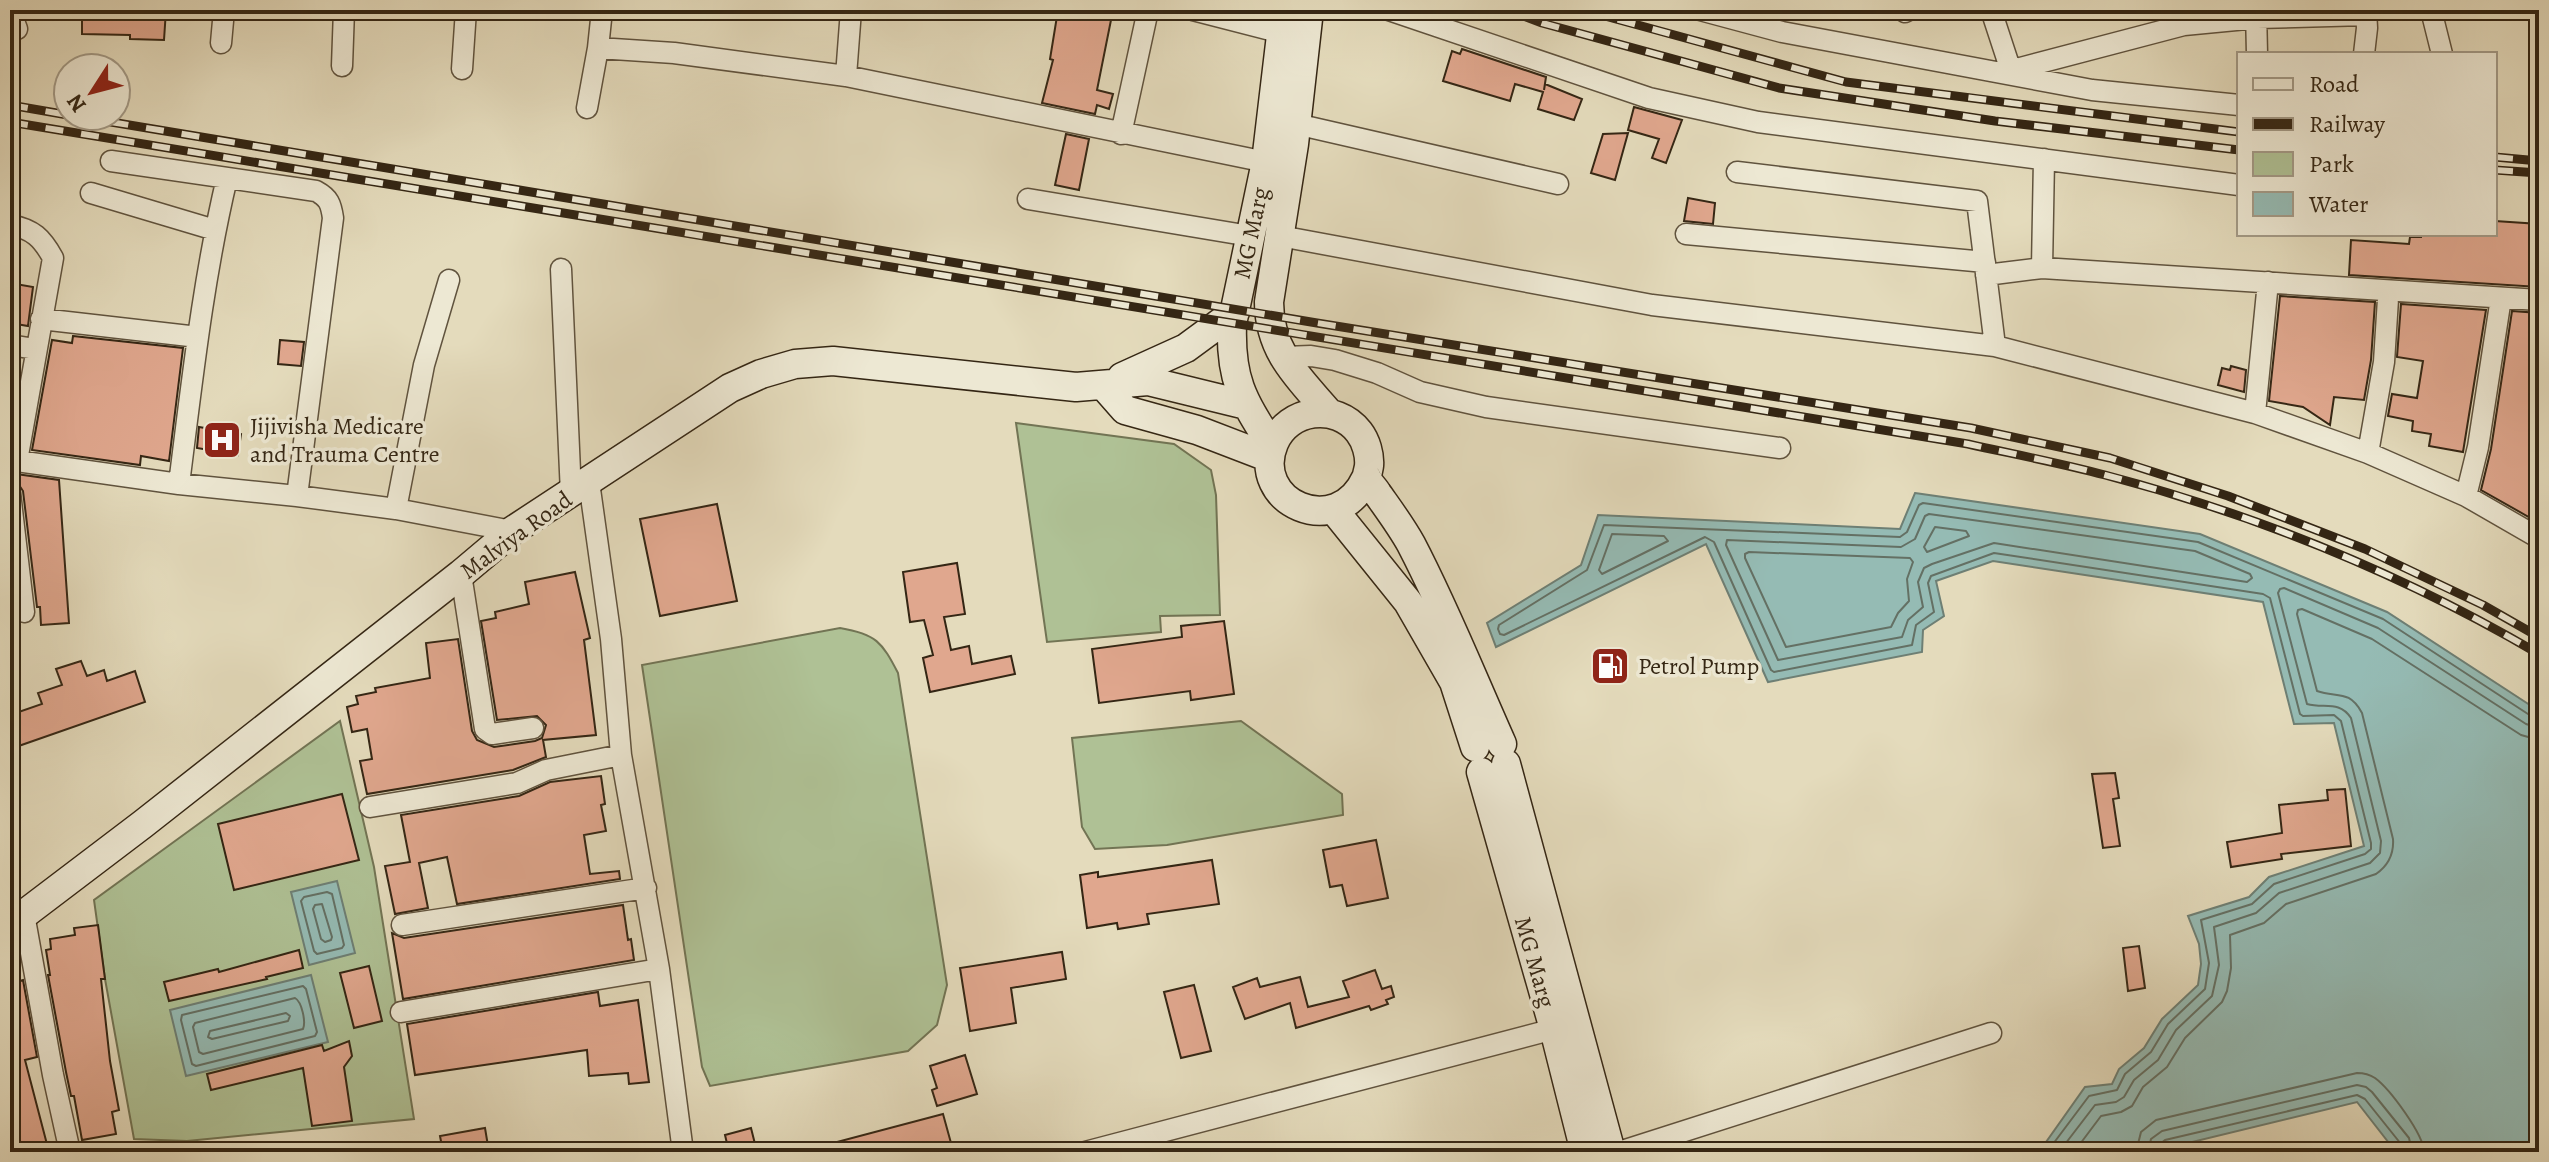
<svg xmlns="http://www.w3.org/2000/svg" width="2549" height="1162" font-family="Alegreya,serif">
<rect width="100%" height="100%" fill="#e4dbbc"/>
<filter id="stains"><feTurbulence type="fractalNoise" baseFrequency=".0025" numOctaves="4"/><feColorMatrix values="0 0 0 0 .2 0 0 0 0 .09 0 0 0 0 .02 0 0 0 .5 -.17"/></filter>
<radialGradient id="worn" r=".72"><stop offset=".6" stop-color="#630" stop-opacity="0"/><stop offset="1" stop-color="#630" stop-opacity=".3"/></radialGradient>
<path fill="#afc195" stroke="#727454" stroke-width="2" d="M1016,423L1174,444L1211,470L1216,495L1220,615L1160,616L1161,632L1047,642Z
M840,628C876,634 882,642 898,673L947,985L937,1025L908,1051L710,1086L702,1067L642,665Z
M340,721L374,867L414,1119L187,1141L134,1139L105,979L94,900Z
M1241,721L1342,794L1343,815L1167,845L1095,849L1082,827L1072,738Z"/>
<path fill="#95bbb4" stroke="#6e7f74" stroke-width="2" d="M1915,493L2200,534L2387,612L2539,711V1152H2396L2357,1102L2151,1152H2039L2085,1087L2112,1084L2119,1069L2144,1048L2162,1019L2198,985L2201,964L2199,944L2188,916L2249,897L2269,877L2364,846L2334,723L2294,724L2263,602L1993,561L1936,581L1944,616L1923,630L1922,652L1768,682L1706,544L1496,647L1487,623L1581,565L1598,515L1900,529Z
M337,881L355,953L309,965L291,892Z
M311,975L328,1042L186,1076L170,1010Z"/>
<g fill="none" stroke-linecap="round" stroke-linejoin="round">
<path stroke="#647064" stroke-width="2" d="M1929,514L2195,551L2250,574L2252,578L2247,582L1994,543L1932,564L1924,568L1918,582L1923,607L1908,620L1902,637L1778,660L1726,545L1727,540L1901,547L1915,539L1925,516Z
M1935,527L1966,531L1969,536L1927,552L1924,547Z
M1612,534L1664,536L1668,541L1602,574L1599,570Z
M1749,552L1910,558L1913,562L1907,579L1909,601L1898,613L1891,627L1786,647L1745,558V554Z
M327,892L332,894L344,945L342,948L317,954L314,951L301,901L304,897Z
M322,904L332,937L331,940L325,942L321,939L313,909L315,905Z
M303,986L306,989L317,1032L315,1036L196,1066L192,1064L181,1020L182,1015Z
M295,998C302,1002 306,1022 303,1029L203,1054L199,1052L193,1027L195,1023Z
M286,1013L290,1016L288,1021L212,1039L208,1037L210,1031Z
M2047,1152L2089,1096L2117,1090L2125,1074L2151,1052L2168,1024L2205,989L2209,963L2201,920L2252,904L2274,884L2365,854L2371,849V843L2341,721L2334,715L2303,716L2300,714L2270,598L2263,594L1994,553L1931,576L1928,583L1934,612L1916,625L1912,645L1774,672L1771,670L1714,542L1705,537L1504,635L1500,634L1498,629L1499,625L1587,570L1604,525L1900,537L1907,532L1919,505L1923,503L2198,542L2383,619L2531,716L2539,718
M2059,1152L2095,1105L2116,1102L2124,1097L2134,1080L2158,1060L2176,1030L2212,996L2219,965L2214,927L2256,913L2279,893L2370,863L2380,853L2381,841L2351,718C2339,700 2324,709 2307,704L2278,593L2280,589L2284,588L2378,628L2526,724L2539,728
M2074,1152L2101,1116L2121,1112L2132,1106L2143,1087L2167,1067L2185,1038L2222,1002L2227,991L2231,968L2230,935L2264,923L2286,904L2376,874C2389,865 2394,854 2393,839L2362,713C2349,689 2337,698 2317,691L2297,614L2298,610L2302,609L2372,639L2521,735L2539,740
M2136,1152L2141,1132L2156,1120L2357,1073C2364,1073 2369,1074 2375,1078C2390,1089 2424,1135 2424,1152
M2148,1152L2151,1139L2162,1131L2357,1085L2366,1087L2372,1092L2409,1138L2412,1152
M2158,1152L2159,1145L2165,1140L2357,1095L2365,1099L2401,1144L2402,1152"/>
</g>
<path fill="#e0a78e" stroke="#342614" stroke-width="2" d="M82,10H166L164,40L130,39V35L82,34Z
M1058,10H1113L1097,90L1113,94L1109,109L1097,105L1095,114L1042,103L1053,60L1050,59Z
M1462,49L1546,77L1544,90L1545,84L1582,99L1574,120L1538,109L1543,92L1515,84L1510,101L1443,81L1452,51L1460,54Z
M1634,107L1682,120L1666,163L1652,158L1659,139L1628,130Z
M1628,133L1615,180L1591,173L1603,134Z
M1066,134L1089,139L1079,190L1055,185Z
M1688,198L1715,203L1713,224L1684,221Z
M2495,221L2539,224V287L2349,275L2351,240L2409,244L2410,237H2421V234H2495Z
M10,283L33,287L28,326L10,323Z
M2280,296L2375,302L2371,360L2364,400L2334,397L2330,425L2303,407L2269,401Z
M2401,304L2486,310L2463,452L2429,446L2431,434L2412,431L2413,421L2388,416L2392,394L2417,398L2423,361L2397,357Z
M2512,311L2539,313V520H2534L2481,490L2491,449Z
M73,336L183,348L169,461L141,456L140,465L32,450L52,340L72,343Z
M280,340L304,342L301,366L278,364Z
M2231,366L2246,370L2244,392L2218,385L2222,368L2230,370Z
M199,427L241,434L238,455L197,448Z
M16,474L59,480L69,623L41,625L40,607H37L23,491L17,482Z
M717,504L737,601L660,616L640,519Z
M957,563L965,614L944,617L951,650L969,646L972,664L1011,656L1015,674L930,692L923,658L933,655L924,620L910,622L903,572Z
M575,572L590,638L584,640L596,735L543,740L546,757L513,770L367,794L360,761L372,759L367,729L352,732L347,707L358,704L356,696L376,692L375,688L430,678L426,643L458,639L472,731L477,740L494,747L535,741L542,738L546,725L537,716L497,720L481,621L496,618L495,612L529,604L525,582Z
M1224,621L1234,694L1191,700L1190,691L1099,703L1092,649L1182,637L1181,626Z
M81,661L87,676L104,670L107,681L135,671L145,702L10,749V715L42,704L38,693L62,685L56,669Z
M2115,773L2119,798L2113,799L2120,846L2103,848L2092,774Z
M601,776L605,804L601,805L606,831L584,835L590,874L619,871L620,879L457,904L447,857L419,863L428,908L395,914L385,866L410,862L401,815L519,796L550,782Z
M2345,789L2351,846L2281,854L2282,859L2231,867L2227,842L2282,833L2279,805L2328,800L2327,790Z
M342,794L359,860L234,890L218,824Z
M1376,840L1388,898L1347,906L1342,885L1330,887L1323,850Z
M1212,860L1219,904L1147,914L1149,924L1118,929L1117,923L1087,928L1080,875L1098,872V877Z
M623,905L628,940L631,939L634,960L403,999L392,933L404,938Z
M98,925L105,979H101L110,1061L119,1110L112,1112L116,1134L82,1140L74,1096H71L66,1072L48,975H50L46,950L51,949L50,939L75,935L74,928Z
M2139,946L2145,988L2128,991L2123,948Z
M299,950L303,968L266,977L267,979L169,1001L164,982L218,969L219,972Z
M1062,952L1066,979L1011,988L1016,1023L970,1031L960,968Z
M369,966L382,1021L354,1028L340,973Z
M1375,970L1382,989L1391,986L1394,997L1386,1000L1388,1004L1371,1010L1369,1006L1296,1028L1290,1003L1245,1019L1233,987L1257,978L1260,987L1300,977L1308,1007L1349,997L1343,981Z
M23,980L37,1057L25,1060L49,1152H10V984Z
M1194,985L1211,1051L1181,1058L1164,992Z
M598,992L600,1006L638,1000L649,1082L629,1084L628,1073L589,1076L587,1050L415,1075L407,1024Z
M349,1041L352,1056L344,1067L352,1121L312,1126L303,1068L211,1090L207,1074L322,1045L324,1051Z
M965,1055L977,1094L937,1106L932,1090L937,1088L930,1066Z
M943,1114L951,1143L912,1152H818V1147Z
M485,1128L489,1152H443L440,1136Z
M751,1128L757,1152H729L725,1135Z"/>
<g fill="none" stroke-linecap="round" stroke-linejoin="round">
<g stroke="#60533e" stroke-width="23">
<path id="street" d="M10,10L17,29
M1193,10L1282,33
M1389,10L1649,98L1758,122L2239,185
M1700,10L1782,32L2092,90L2239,105
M1991,10L2011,71
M2256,10L2257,54
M2431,10L2442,54
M1905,12L1909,10
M221,43L224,10
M598,48L674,53L846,76L1266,162
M2364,54L2367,28L2366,10
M342,66L344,10
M462,69L466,10
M2009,71L2184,25L2257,18L2366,15
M846,76L851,10
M587,108L598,48L602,10
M1296,124L1558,184
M1121,134L1148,10
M111,161L316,191C329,198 331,204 333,218L297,496
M1737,172L1977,201L1995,346
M91,193L215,230
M1028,199L1250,236
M10,225C33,229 42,238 53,258L17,461
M1686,234L1985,262
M1280,236L1652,305L1995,346L2255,413L2368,453L2466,496L2539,538
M2042,268L2044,159
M561,269L571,494
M1986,275L2042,268L2539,300
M41,319L198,337
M10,345L35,349
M1284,357L1311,356L1335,360L1377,373L1420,392L1486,407L1780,448
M2255,413L2268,282
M2368,453L2384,362L2388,299L2391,291
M10,460L179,484L297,496L396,509L512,531
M589,482L611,639L621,755L659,969L683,1152
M179,484C192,382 203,279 227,178
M10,493L24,612
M2466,496L2478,447L2501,298
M396,509L424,365L449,280
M461,574L485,729L492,734L533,728
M370,807L517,783L546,770L621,755
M24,914L53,1075L70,1152
M402,925L646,888
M401,1012L659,969
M1085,1152L1554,1029
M1619,1152L1991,1033"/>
</g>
<g stroke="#342614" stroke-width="31">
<path id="secondary" d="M1309,10L1294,144L1269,302C1269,352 1299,378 1329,413
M1122,377L1186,348L1235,312
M1103,385L1125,410L1197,430L1270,458
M1272,446C1243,400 1230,381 1232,324L1266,162L1284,10
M1366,478C1337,542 1249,502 1274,443C1288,409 1336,402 1359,432C1366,441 1370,455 1369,466C1369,468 1366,477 1367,478C1368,483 1375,489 1377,493C1389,510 1401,526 1411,544C1445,609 1472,677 1502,744
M1334,510L1408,602L1454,682L1475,747
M1506,764L1611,1152
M1481,772L1554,1029L1585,1152
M10,925L143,824L461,574L512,531L730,388L761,374L795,364L833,361L1076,387L1148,381L1246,405"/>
</g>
<use href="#street" stroke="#ede8d3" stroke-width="20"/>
<use href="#secondary" stroke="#ede8d3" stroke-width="28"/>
<g stroke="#342614" stroke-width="9">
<path id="rail" d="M1508,10L1542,23L1779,88L1995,121L2239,150
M1583,10L1846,82L2239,132
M10,105L68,115
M75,116L1317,323L1971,428L2110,458L2228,496L2365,549L2483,605L2539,637
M10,122L1968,444C2013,454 2060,463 2105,475C2257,515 2403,574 2539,654
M2495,157L2539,161
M2495,170L2539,173"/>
</g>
<use href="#rail" stroke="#ede8d3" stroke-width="6" stroke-dasharray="18" stroke-linecap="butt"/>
</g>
<defs>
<g id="hospital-square" transform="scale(2)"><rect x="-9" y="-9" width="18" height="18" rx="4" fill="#8f2418" stroke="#ede8d3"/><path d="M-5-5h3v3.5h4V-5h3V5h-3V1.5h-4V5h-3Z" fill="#fff"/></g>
<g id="fuel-square" transform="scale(2)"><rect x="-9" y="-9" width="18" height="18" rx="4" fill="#8f2418" stroke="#ede8d3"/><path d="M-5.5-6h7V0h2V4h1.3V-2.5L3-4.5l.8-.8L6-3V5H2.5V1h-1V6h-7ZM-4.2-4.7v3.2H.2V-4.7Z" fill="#fff"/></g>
</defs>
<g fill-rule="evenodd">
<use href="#hospital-square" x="222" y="440"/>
<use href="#fuel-square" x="1610" y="666"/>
</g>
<g text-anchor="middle" stroke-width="7" stroke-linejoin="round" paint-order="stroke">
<g font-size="24" fill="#342614" stroke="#ede8d3">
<text transform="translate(1251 233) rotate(-78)" y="8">MG Marg</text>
<text transform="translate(516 535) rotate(-36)" y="8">Malviya Road</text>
<text transform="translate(1535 962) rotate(74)" y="8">MG Marg</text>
</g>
<g font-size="24" fill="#342614" stroke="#ede8d3" text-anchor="start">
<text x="250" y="434">Jijivisha Medicare<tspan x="250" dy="28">and Trauma Centre</tspan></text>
<text x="1638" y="674">Petrol Pump</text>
</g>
</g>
<rect width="2549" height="1162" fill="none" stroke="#e4dbbc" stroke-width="40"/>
<rect x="12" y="12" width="2525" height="1138" fill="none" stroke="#342614" stroke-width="4"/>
<rect x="20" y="20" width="2509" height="1122" fill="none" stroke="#342614" stroke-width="2"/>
<rect x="2237" y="52" width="260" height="184" fill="#ede8d3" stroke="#a39a87" stroke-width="2"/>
<rect x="2253" y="78" width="40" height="12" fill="#ede8d3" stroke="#a39a87" stroke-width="2"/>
<text x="2309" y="92" font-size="24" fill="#342614">Road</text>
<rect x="2253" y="118" width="40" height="12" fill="#342614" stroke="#a39a87" stroke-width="2"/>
<text x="2309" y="132" font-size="24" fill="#342614">Railway</text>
<rect x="2253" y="152" width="40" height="24" fill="#afc195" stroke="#a39a87" stroke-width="2"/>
<text x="2309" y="172" font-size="24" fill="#342614">Park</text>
<rect x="2253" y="192" width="40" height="24" fill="#95bbb4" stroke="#a39a87" stroke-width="2"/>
<text x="2309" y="212" font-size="24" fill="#342614">Water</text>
<g transform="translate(92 92) rotate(234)"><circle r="38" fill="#ede8d3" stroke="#a39a87" stroke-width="2"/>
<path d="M0-6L14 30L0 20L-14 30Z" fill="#8f2418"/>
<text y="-12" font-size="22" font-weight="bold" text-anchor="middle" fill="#342614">N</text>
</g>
<rect width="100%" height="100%" filter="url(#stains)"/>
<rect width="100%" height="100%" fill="url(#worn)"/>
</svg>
